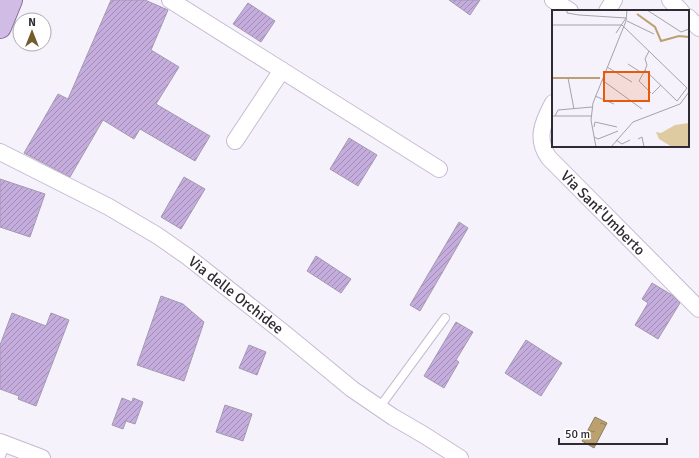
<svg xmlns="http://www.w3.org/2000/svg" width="699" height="458" font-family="Signika,sans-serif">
<defs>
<pattern id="water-ripples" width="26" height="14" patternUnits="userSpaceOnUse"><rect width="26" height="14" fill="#baa16f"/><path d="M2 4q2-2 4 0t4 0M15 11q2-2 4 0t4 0" fill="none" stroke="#98835c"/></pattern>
<pattern id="building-hatch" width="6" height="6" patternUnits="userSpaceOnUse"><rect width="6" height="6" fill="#c4acdd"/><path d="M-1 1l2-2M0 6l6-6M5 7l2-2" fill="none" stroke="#a08cb4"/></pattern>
</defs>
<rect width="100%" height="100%" fill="#f6f2fc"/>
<path fill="url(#water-ripples)" stroke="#907e5d" d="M595,417L607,423L594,448L582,441Z"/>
<path fill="url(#building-hatch)" stroke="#a49ab0" d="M111,0H145L168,10L151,50L179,67L156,104L210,136L195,161L140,129L134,139L103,120L70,177L24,153L58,94L68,99Z
M449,0H480L470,15Z
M248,3L275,21L261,42L233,24Z
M349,138L377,155L358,186L330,169Z
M184,177L205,189L181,229L161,217Z
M0,179L45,194L30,237L0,227Z
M459,222L468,228L420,311L410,305Z
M316,256L351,279L341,293L307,271Z
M652,283L672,295L680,303L658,339L635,325L648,303L642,299Z
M161,296L183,304L204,322L184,381L137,365Z
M12,313L46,326L51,313L69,320L36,406L18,399L19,396L0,389V345Z
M456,322L473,332L456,360L459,362L444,388L424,376Z
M526,340L562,363L541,396L505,373Z
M249,345L266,352L257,375L239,368Z
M122,398L132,402L133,398L143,402L135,424L126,421L123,429L112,425Z
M225,405L252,414L243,441L216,432Z"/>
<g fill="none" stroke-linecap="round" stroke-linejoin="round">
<g stroke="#c6bbd2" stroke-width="10">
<path id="service" d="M379,408L445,318
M0,458L6,444"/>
</g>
<g stroke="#c6bbd2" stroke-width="18">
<path id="minor" d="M170,0L439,169
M553,0L570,11
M670,0L681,11
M607,11L614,0
M688,17L699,28
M553,103C543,122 535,139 549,158L699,309
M235,141L282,70
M0,152L109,207L158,236L188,257L284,333L352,389L393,417L424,435L460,458
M0,442L42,458"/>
</g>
<g stroke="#846d9b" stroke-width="24">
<path id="primary" d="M0,27L11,0"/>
</g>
<use href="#service" stroke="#fff" stroke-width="8"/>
<use href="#minor" stroke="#fff" stroke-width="16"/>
<use href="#primary" stroke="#d0bce5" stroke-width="22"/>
</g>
<g text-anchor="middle" stroke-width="3" stroke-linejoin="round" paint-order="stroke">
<g font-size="15" fill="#2f2b34" stroke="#fff">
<text transform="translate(603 213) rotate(45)" y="5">Via Sant'Umberto</text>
<text transform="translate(236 295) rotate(38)" y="5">Via delle Orchidee</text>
</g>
</g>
<g transform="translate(552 10)">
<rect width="137" height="137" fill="#f6f2fc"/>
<path d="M137,113V137H120L107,129L104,122L109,123L123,115Z" fill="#dfcba2"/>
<path fill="none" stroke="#baa16f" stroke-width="2" d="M85,4L103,17L109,31L127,26L137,27M0,68H48"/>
<path fill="none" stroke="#a6a2ac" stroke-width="1" d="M15,0V3L27,5L74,8M95,0L129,22L137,19M137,0V13M75,11L102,24M0,15H70L135,78L125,91M64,23L74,8M97,41L93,49L95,55L93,60L125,91M76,54L90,63M55,57L80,72M93,60L87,71L99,83M16,68L22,99M50,70L90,99M100,84L109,75M43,86L62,94M0,106H39M3,106L6,100L40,97M42,117L43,112L65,117M42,127L46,129L66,121M86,129L90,127L92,137M64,130L70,134L78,130M44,137L39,110L41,93L74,11L75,0M59,137L81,112L128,94L137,82"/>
<path fill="#e8590c" fill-opacity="0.15" stroke="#e8590c" stroke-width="2" d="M52,62H97V91H52Z"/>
<rect width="137" height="137" fill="none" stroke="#2f2b34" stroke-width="2"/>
</g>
<g transform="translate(32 32)"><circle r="19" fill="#ffffff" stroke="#acaaae"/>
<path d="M0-3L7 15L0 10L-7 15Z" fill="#745d2d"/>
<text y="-6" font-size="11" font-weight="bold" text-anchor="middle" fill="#2f2b34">N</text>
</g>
<path d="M559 438v6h108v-6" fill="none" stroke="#2f2b34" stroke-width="2"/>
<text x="565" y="438" font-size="12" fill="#2f2b34" stroke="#ffffff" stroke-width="3" paint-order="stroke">50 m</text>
</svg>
